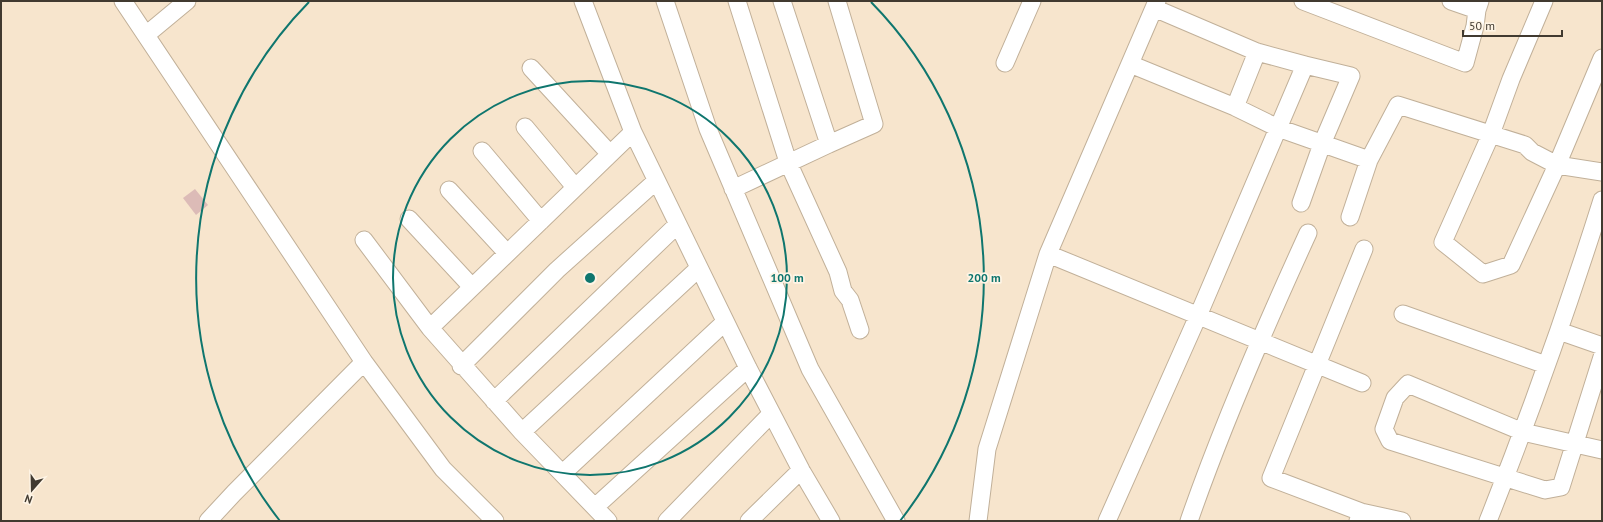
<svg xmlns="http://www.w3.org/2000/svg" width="1603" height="522" font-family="'PT Sans',sans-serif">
<rect width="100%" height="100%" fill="#f7e5cd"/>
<path fill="#dcbbb7" d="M195,189L208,205L196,215L183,198Z"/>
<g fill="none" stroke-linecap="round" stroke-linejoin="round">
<g stroke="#c1b099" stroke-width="19">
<path id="minor" d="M123,1L364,362L443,469L495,521
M583,1L633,132
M665,1L708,129L810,369L896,521
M737,1L788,162L838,272L843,291L850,300L860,330
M782,1L829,144L874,124L837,1
M1303,1L1465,63L1475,26L1477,10
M1451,1L1477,10L1480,1
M1544,1L1511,79L1491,134L1443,242L1483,274L1511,265L1557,165L1602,58
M1154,8L1257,52L1305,65
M146,35L187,1
M1005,63L1032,1
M1130,64L1235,107L1278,128L1369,160L1398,105L1525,145L1532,152L1557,165L1602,172
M531,68L610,154
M1235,107L1257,52
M525,127L575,187
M482,151L541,221
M733,189L829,144
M449,190L507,253
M1350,217L1369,160
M409,219L472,287
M364,240L430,328
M1048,254L1362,383
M1403,314L1546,365
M1559,331L1602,346
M1602,357L1561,487L1545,490L1390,441L1384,429L1395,398L1408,384L1523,432L1602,450
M461,366L557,270L656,181
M494,401L677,225
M522,432L699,268
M563,473L725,322
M595,507L748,368
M1361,512L1402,521
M208,521L234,493L364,362
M608,521L522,432L430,328L633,132L748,368L801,470L831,521
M667,521L771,414
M749,521L801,470
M978,521L987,449L1048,254L1157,1
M1107,521L1198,316L1305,65L1351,76L1322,144L1301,203
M1189,521C1223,423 1265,327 1308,233
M1358,521L1361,512L1271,478L1364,249
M1488,521C1530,415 1568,308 1602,200"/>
</g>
<use href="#minor" stroke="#fff" stroke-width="17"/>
</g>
<g fill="none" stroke="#0f766e" stroke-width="2">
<circle cx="590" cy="278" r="197"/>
<path d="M280 521A394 394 0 0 1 309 2M871 2A394 394 0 0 1 900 521"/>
</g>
<circle cx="590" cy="278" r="6" fill="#0f766e" stroke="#fef4e5" stroke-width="2"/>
<g font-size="12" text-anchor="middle" font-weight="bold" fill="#0f766e" stroke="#fef4e5" stroke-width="3.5" stroke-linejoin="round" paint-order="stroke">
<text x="787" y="282">100 m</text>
<text x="984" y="282">200 m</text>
</g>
<rect width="1603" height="522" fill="none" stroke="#413a30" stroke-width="4"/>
<g transform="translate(32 490) rotate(200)" stroke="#fef4e5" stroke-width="3" paint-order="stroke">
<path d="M0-3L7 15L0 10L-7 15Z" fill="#413a30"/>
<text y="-6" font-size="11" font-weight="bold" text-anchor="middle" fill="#413a30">N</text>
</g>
<path d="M1463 30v6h99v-6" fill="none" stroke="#413a30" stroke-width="2"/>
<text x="1469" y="30" font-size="12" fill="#413a30" stroke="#fef4e5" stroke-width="3" paint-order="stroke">50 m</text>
</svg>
